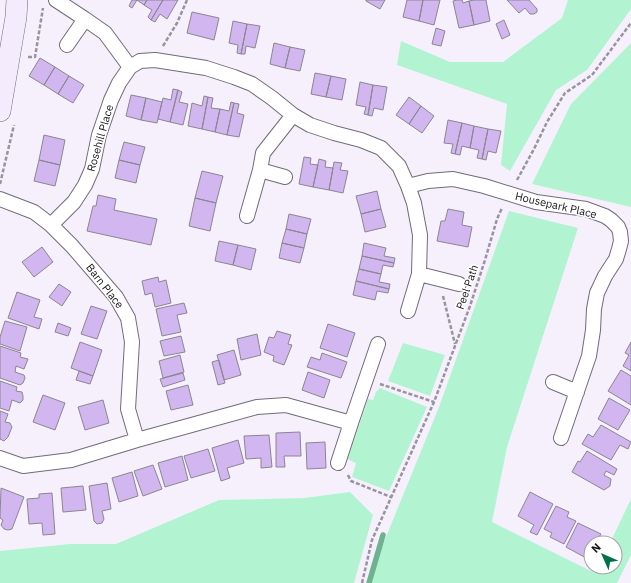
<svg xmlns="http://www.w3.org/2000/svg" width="631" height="583" font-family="'IBM Plex Sans',sans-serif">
<rect width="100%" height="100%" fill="#f6f0fd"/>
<path fill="#b2f4d1" d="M568,0H631V9L587,70L556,90L510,171L501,165L507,104L397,65L401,41L450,62H503L562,18Z
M631,43V207L532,184L571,104Z
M509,211L578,228L507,447L492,522L595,573L598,567H615V543H610L631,499V555L617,583H372L377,559L439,407Z
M403,343L445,355L430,396L388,381Z
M380,388L427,407L389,491L352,477L356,463L347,459L368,399L373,400L376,392Z
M350,492L373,515L354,583H0V551L70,544H116L219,500L304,498Z"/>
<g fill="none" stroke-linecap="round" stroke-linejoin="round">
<path stroke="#6fb28f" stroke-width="5.5" d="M369,583L383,535"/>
</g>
<path fill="#d1b6f0" stroke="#8b8691" d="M132,0H147L144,5L137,0L132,8L129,6Z
M147,0H163L151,20L148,17L152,10L144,5Z
M163,0H178L167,19L160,14L155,22L151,20Z
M366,0H385L380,9L366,1Z
M407,0H423L419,21L403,17Z
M423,0H440L434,25L419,21Z
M457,0H462L463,3L469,1L474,25L459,28L453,1Z
M474,0H486L490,21L474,25L469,1Z
M507,0H529L537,9V12L534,14H530L525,8L519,13Z
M192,12L219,18L214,40L187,33Z
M504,20L510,35L502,39L496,24Z
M233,21L247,24L241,54L237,53L238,45L229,43Z
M247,24L260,26L255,48L246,46L245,54H241Z
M436,28L445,31L441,46L432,44Z
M274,43L290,47L285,68L270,64Z
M290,47L305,50L300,71L285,68Z
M40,58L55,67L44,85L29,76Z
M55,67L69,76L58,94L44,85Z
M315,73L331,76L326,97L311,94Z
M69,76L84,85L73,103L58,94Z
M331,76L346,79L342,100L326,97Z
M360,82L373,85L368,115L364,114L366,107L356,105Z
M373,85L387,87L383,110L374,108L372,116L368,115Z
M173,89L178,90L170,122L158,119L163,98L171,100Z
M178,90L182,92L179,102L188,104L183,125L170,122Z
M131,95L146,98L141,120L126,116Z
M204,96L208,97L202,129L188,126L192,103L202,106Z
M208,97L213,98L211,108L220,109L215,132L202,129Z
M409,97L421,106L409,124L396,115Z
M146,98L162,102L157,123L141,120Z
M231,102L234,103L227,135L215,132L220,109L229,111Z
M234,103L239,104L237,113L244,115L239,137L227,135Z
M421,106L434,116L422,133L409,124Z
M448,120L462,123L455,154L451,153L453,144L444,143Z
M462,123L474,126L470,148L462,146L460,155L455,154Z
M474,126L488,129L482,159L477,158L479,150L470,148Z
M488,129L501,131L496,153L488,151L486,160L482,159Z
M44,135L65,140L60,165L39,160Z
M124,142L145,147L140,165L119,160Z
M304,157L311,158L310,164L318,165L313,187L299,184Z
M319,159L326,161L325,167L333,168L329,190L313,187Z
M39,160L60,165L55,186L34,181Z
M119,160L140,165L136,183L115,178Z
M334,162L342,163L340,170L348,171L343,193L329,190Z
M202,171L223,176L216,203L195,198Z
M377,191L381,209L361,214L356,196Z
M98,195L116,199L114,210L157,219L151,245L87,231L93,206H96Z
M195,198L216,203L210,231L189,226Z
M381,209L386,227L365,232L361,214Z
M448,209L464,212L462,225L472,227L468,247L437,241L441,221H445Z
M289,214L311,219L307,234L286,229Z
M286,229L307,234L304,248L282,243Z
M219,241L238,245L233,265L215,261Z
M282,243L304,248L300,263L279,258Z
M364,243L386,248L384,256L395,258L394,263L362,256Z
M238,245L256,249L251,270L233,265Z
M42,247L53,262L34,277L22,262Z
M362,256L394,263L393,267L383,265L381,274L359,269Z
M359,269L381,274L379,282L390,284L389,289L356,281Z
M158,277L159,282L166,280L171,303L155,307L152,293L145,295L142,281Z
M356,281L389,289L388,293L377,291L375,300L353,295Z
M59,284L71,292L62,306L49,297Z
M17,292L40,300L34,317L42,319L39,329L8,318Z
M184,303L187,313L177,315L181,332L162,336L156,309Z
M91,306L107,311L97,339L81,334Z
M5,321L27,327L20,351L0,344V337Z
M58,323L71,328L68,336L55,332Z
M328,324L355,333L347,357L320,348Z
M277,331L291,335L288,344L292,345L284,365L273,361L274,356L264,352L269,337L274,338Z
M257,334L261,355L241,360L237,339Z
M181,336L185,352L164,356L160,341Z
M80,342L102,350L93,376L71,368Z
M631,342V371L623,366L629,355L625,353Z
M0,346L21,353L20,357L28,359L24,369L16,366L15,372L24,375L25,378L23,383L20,385L0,378Z
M234,350L241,375L224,380L217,355Z
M322,353L347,362L341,378L307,367L311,357L320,360Z
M180,355L184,372L163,378L159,361Z
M219,360L225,383L218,385L212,362Z
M621,370L631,376V405L608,391Z
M79,371L93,376L90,384L76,380Z
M308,372L330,380L324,398L302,390Z
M183,373L185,380L163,387L160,379Z
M0,381L17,387L16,391L22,392L23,396V400L20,403L12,400L9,411L0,408Z
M188,385L193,405L171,410L166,391Z
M43,395L65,403L55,430L33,422Z
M609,398L630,410L618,430L598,419Z
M103,400L109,423L85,430L78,407Z
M0,411L8,414L5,422L10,423L12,427L8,437L4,441L0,439Z
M601,425L631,442L628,449L620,445L611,460L582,444L588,434L593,437Z
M300,432L301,456H284L285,467H276V433Z
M269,435L272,467L261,468V458L246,459L244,436Z
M238,440L244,463L227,468L230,478L221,481L212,448Z
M325,442L326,468L307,469L306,443Z
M208,449L215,471L191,478L184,456Z
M587,451L617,469L614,475L606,471L604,475L611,479L610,486L604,490L572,472L578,461L580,462Z
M182,456L188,480L165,487L158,463Z
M153,465L162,489L143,496L134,471Z
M132,472L138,496L119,502L112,478Z
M107,483L111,509L102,511L104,519L102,523L97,524L94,521L89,486Z
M83,486L86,510L63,512L61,488Z
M1,488L24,497L12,529L8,530L4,529L1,525L3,520L0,518Z
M530,492L553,504L537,535L530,532L534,525L518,516Z
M52,493L55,534L43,535L42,523L29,524L27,499L39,498V494Z
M556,506L569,512L567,517L576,521L564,544L550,537L552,533L544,529Z
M578,523L601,534L596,543H591V553L588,559L566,547Z"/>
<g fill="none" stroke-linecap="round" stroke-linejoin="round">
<g stroke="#716c77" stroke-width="16">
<path id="street" d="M56,0L85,19
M67,45L85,19L105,33L130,67
M260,170L285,177
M408,186L414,203L420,235L419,274L408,311
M0,199L34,212L51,225L72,246L116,297L128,318L132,342L128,409L137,440L257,407L286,405L351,423L378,344
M247,216L260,170L263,153L293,115
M51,225L74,202L85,185L92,169L99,135L111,100L119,83L130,67L140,61L155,60L206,68L234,77L252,84L272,98L293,115L310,125L334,133L361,140L381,148L399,166L408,186L428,181L453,179L484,186L536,202L586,209L605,216L611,220L618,227L620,232L621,241L619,249L616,259L605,276L597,293L594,309L593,330L589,356L561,438
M419,274L459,284
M553,382L577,392
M0,458L23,466L71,460L137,440
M338,463L351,423"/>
</g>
<g stroke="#716c77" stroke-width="22">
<path id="secondary" d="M0,111L16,17L17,0"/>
</g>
<path stroke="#98949d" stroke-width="2.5" stroke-dasharray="4 2" stroke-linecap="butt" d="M163,46L177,23L187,0
M28,57H35L43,8
M517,180L534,149L547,122L565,93L592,75L631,23
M0,184L14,125
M443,296L455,344
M380,384L434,402
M348,475L351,481L391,497
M362,583L372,540L434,402L470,306L485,260L497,219L502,208"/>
<use href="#street" stroke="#fff" stroke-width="14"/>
<use href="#secondary" stroke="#f4ecfd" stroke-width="21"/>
</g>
<g text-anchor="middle" stroke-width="3" stroke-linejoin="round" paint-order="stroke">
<g font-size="11" fill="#171519" stroke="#fff">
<text transform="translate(100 138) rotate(-74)" y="4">Rosehill Place</text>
<text transform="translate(556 205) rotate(13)" y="4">Housepark Place</text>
<text transform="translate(105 286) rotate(52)" y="4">Barn Place</text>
<text transform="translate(467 287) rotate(-71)" y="4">Peel Path</text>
</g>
</g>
<g transform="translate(603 555) rotate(315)"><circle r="19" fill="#ffffff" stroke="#a2a1a3"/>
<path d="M0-3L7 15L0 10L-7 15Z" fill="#007049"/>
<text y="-6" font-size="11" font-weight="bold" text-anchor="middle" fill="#171519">N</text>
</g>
</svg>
